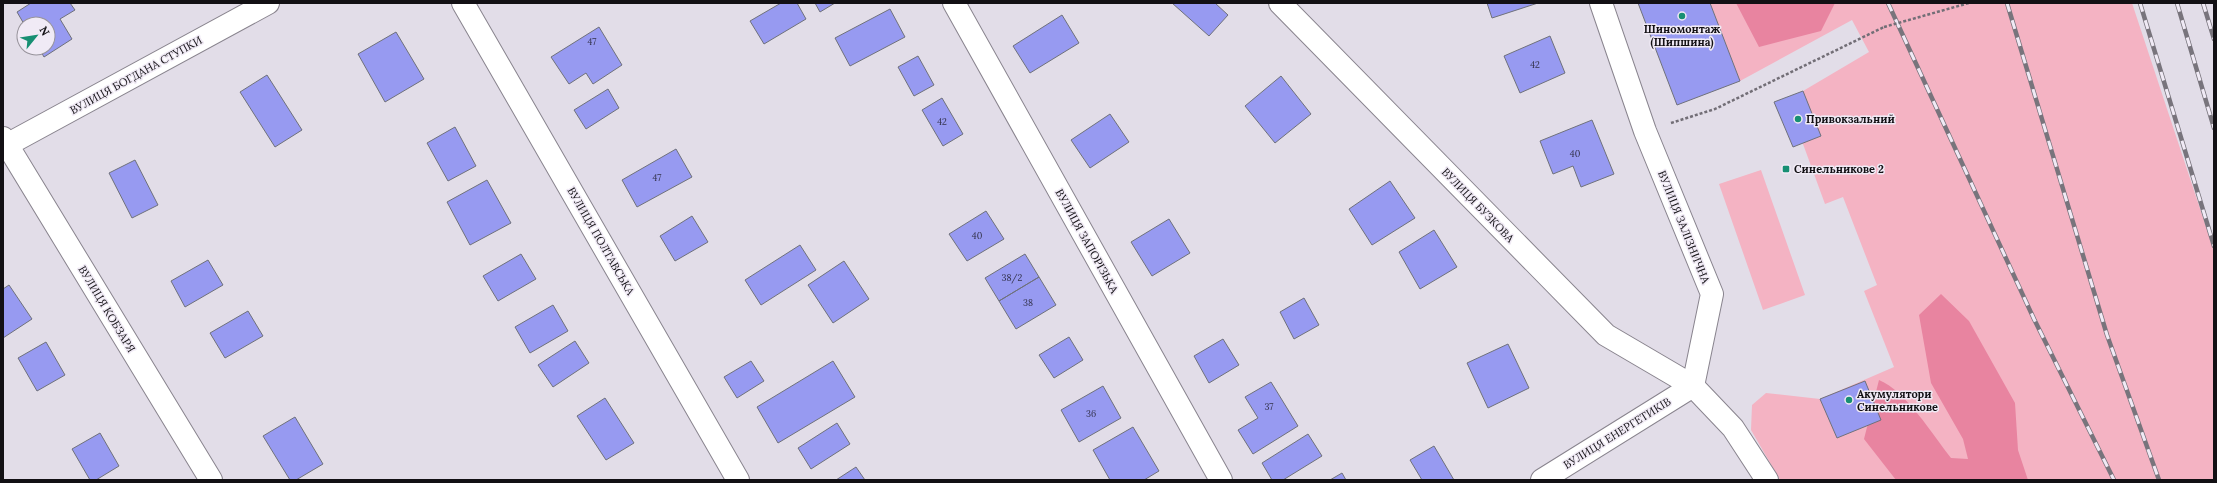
<svg xmlns="http://www.w3.org/2000/svg" width="2217" height="483" font-family="Lora,serif">
<rect width="100%" height="100%" fill="#e2dde8"/>
<path fill="#f4b3c3" d="M1710,3H2132L2214,251V480H1780L1751,430L1752,405L1766,393L1820,399L1894,367L1864,291L1877,285L1843,197L1825,204L1803,144V91L1869,52L1852,20L1740,81Z
M1761,170L1805,295L1763,310L1719,184Z"/>
<path fill="#e884a0" d="M1736,3H1835L1821,31L1759,47Z
M1941,294L1969,321L2015,403L2018,450L2028,480H1896L1864,439L1879,380C1906,391 1932,434 1951,458L1968,459L1963,439L1931,383L1919,315Z"/>
<path fill="#979af1" stroke="#6f717b" d="M31,3H70L75,10L60,19L72,39L44,57L39,48H48V24H24L17,12Z
M781,3H797L806,19L764,44L750,21Z
M815,3H835L820,12Z
M1172,3H1215L1228,15L1209,36Z
M1487,3H1538L1492,18Z
M1638,3H1710L1740,81L1677,105Z
M890,9L905,37L850,66L835,38Z
M1062,15L1079,43L1030,73L1013,46Z
M599,27L622,65L593,84L586,73L569,84L551,57Z
M396,32L424,79L385,102L358,54Z
M1550,36L1565,73L1520,93L1504,56Z
M918,56L934,85L914,96L898,67Z
M267,75L302,130L275,147L240,92Z
M1281,76L1311,114L1275,143L1245,106Z
M608,89L619,108L586,129L574,110Z
M1803,91L1821,136L1793,147L1774,102Z
M942,98L963,134L943,146L922,110Z
M1110,114L1129,142L1090,168L1071,140Z
M1592,120L1614,174L1581,187L1573,166L1553,174L1540,141Z
M455,127L476,166L448,181L427,143Z
M676,149L692,177L637,207L622,180Z
M135,160L158,205L132,218L109,173Z
M487,180L511,223L470,245L447,202Z
M1390,181L1415,218L1372,245L1349,209Z
M986,211L1004,239L967,261L949,234Z
M692,216L708,242L675,261L660,236Z
M1169,219L1190,253L1152,276L1131,242Z
M1434,230L1457,267L1420,289L1399,252Z
M800,245L816,270L761,305L745,280Z
M521,254L536,279L498,301L483,276Z
M1025,254L1039,277L999,301L985,278Z
M208,260L223,285L185,307L171,281Z
M844,261L869,299L833,323L808,285Z
M1039,277L1056,305L1016,329L999,301Z
M9,285L32,319L3,338V289Z
M1304,298L1319,325L1294,339L1280,312Z
M553,305L568,331L530,353L515,327Z
M248,311L263,336L225,358L210,333Z
M1069,337L1083,360L1054,378L1039,355Z
M1223,339L1239,365L1209,383L1194,356Z
M575,341L589,363L553,387L538,365Z
M46,342L65,375L37,391L18,358Z
M1508,344L1529,388L1488,408L1467,363Z
M751,361L764,381L737,398L724,377Z
M833,361L855,397L778,443L757,407Z
M1865,381L1881,420L1837,438L1820,399Z
M1271,382L1298,426L1253,454L1238,430L1258,418L1245,397Z
M1103,386L1121,418L1079,442L1061,410Z
M605,398L634,443L606,460L577,416Z
M295,417L323,464L296,480H290L263,436Z
M837,423L850,444L811,469L798,448Z
M1133,427L1159,471L1144,480H1110L1093,450Z
M100,433L119,466L96,480H90L72,449Z
M1308,434L1322,456L1283,480H1272L1262,463Z
M1434,446L1454,480H1422L1410,460Z
M856,467L865,480H836Z
M1342,473L1346,480H1330Z"/>
<g fill="none" stroke-linecap="round" stroke-linejoin="round">
<g stroke="#89848e" stroke-width="24">
<path id="minor" d="M463,3L738,480
M954,3L1221,480
M1280,3L1606,335L1693,386L1542,480
M1601,3L1645,131L1712,294L1693,386L1733,428L1767,480
M3,138L211,480
M3,147L268,3"/>
</g>
<path stroke="#726e76" stroke-width="2.5" stroke-dasharray="3 2" stroke-linecap="butt" d="M1671,123L1715,109L1884,27"/>
<use href="#minor" stroke="#fff" stroke-width="22"/>
<g stroke="#78747c" stroke-width="4.5">
<path id="rail" d="M1888,3L2034,319L2114,480
M2007,3L2107,335L2159,480
M2140,3L2214,246
M2177,3L2214,128
M2203,3L2214,39"/>
</g>
<use href="#rail" stroke="#f0eaf5" stroke-width="3" stroke-dasharray="9" stroke-linecap="butt"/>
<path stroke="#726e76" stroke-width="2.5" stroke-dasharray="3 2" stroke-linecap="butt" d="M1884,27L1969,3"/>
</g>
<g fill="#178f73" stroke="#f0eaf5" stroke-width="1.5">
<circle cx="1682" cy="16" r="4"/>
<circle cx="1798" cy="119" r="4"/>
<rect x="1782" y="165" width="8" height="8" rx="2"/>
<circle cx="1849" cy="400" r="4"/>
</g>
<g text-anchor="middle" stroke-width="3" stroke-linejoin="round" paint-order="stroke">
<g font-size="9" fill="#33324b">
<text x="592" y="45">47</text>
<text x="1535" y="68">42</text>
<text x="942" y="125">42</text>
<text x="1575" y="157">40</text>
<text x="657" y="181">47</text>
<text x="977" y="239">40</text>
<text x="1012" y="281">38/2</text>
<text x="1028" y="306">38</text>
<text x="1269" y="410">37</text>
<text x="1091" y="417">36</text>
</g>
<g font-size="11" font-weight="bold" fill="#121014" stroke="#f0eaf5" text-anchor="start">
<text x="1682" y="33" text-anchor="middle">Шиномонтаж<tspan x="1682" dy="13">(Шипшина)</tspan></text>
<text x="1806" y="123">Привокзальний</text>
<text x="1794" y="173">Синельникове 2</text>
<text x="1857" y="398">Акумулятори<tspan x="1857" dy="13">Синельникове</tspan></text>
</g>
<g font-size="11" fill="#121014" stroke="#f0eaf5">
<text transform="translate(136 75) rotate(-29)" y="4">ВУЛИЦЯ БОГДАНА СТУПКИ</text>
<text transform="translate(1478 205) rotate(46)" y="4">ВУЛИЦЯ БУЗКОВА</text>
<text transform="translate(1684 227) rotate(68)" y="4">ВУЛИЦЯ ЗАЛІЗНИЧНА</text>
<text transform="translate(601 241) rotate(60)" y="4">ВУЛИЦЯ ПОЛТАВСЬКА</text>
<text transform="translate(1087 241) rotate(61)" y="4">ВУЛИЦЯ ЗАПОРІЗЬКА</text>
<text transform="translate(107 309) rotate(59)" y="4">ВУЛИЦЯ КОБЗАРЯ</text>
<text transform="translate(1617 433) rotate(-32)" y="4">ВУЛИЦЯ ЕНЕРГЕТИКІВ</text>
</g>
</g>
<rect width="2217" height="483" fill="none" stroke="#121014" stroke-width="8"/>
<g transform="translate(36 36) rotate(60)"><circle r="19" fill="#f0eaf5" stroke="#97939b"/>
<path d="M0-3L7 15L0 10L-7 15Z" fill="#178f73"/>
<text y="-6" font-size="11" font-weight="bold" text-anchor="middle" fill="#121014">N</text>
</g>
</svg>
